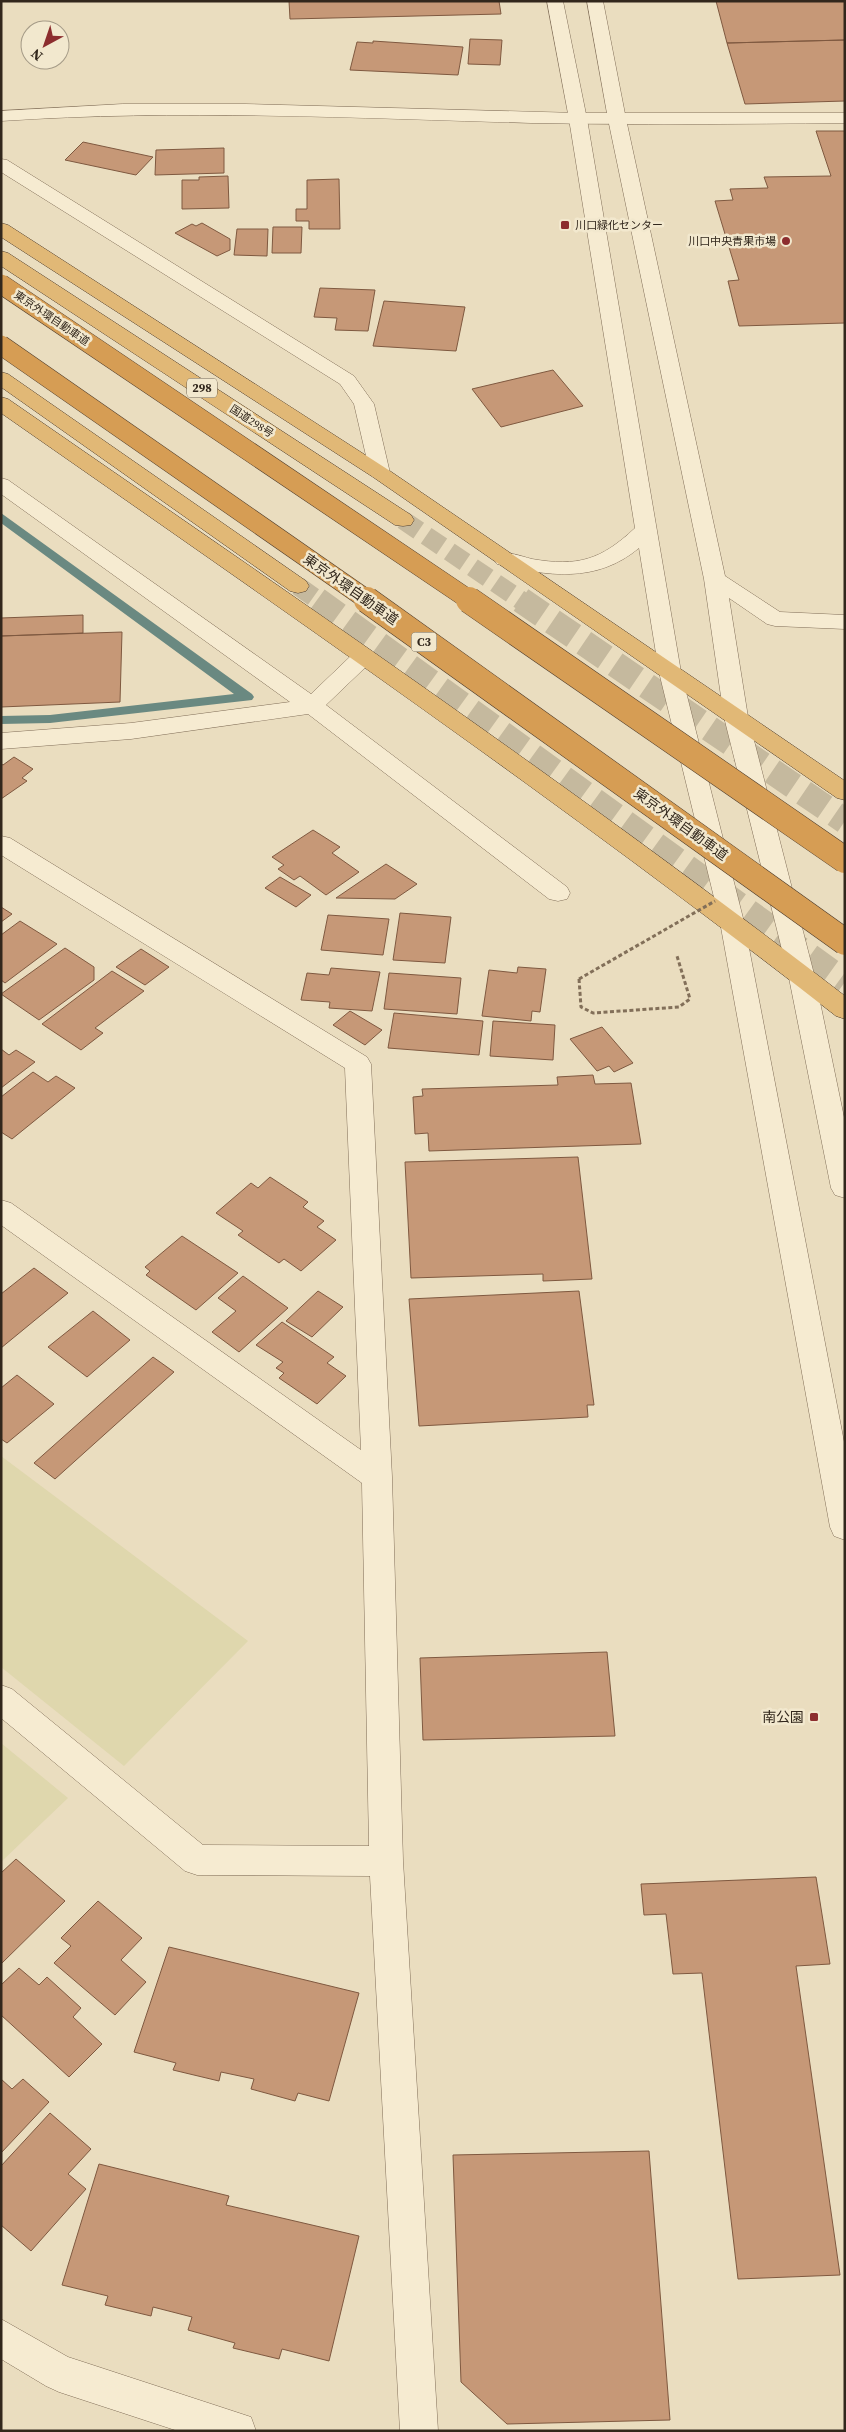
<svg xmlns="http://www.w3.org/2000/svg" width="846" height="2432" font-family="'Source Serif 4','Noto Sans JP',serif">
<rect width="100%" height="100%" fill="#eaddbf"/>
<path fill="#dfd7ad" d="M1,1456L248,1641L124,1766L1,1667Z
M1,1743L68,1798L1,1862Z"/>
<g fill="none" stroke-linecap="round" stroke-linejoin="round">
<path fill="#6a8981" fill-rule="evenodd" d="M1,513L252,694L254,697L252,700L50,723L1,724V716L50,715L234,694L1,523Z"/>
</g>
<path fill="#c69877" stroke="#7f5940" d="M289,1H499L501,14L290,19Z
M716,1H845V40L727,43Z
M470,39L502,40L500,65L468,64Z
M845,40V101L745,104L727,43Z
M373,41L463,47L458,75L350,70L357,42L373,43Z
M816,131H845V323L739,326L728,281L739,280L715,201L733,200L730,189L768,188L764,177L831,176Z
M83,142L153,157L136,175L65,160Z
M224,148V173L155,175L156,150Z
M228,176L229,208L182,209V180H199V177Z
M339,179L340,229H309V221H296V209H307V180Z
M202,223L230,239V250L217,256L175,233L192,224L196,226Z
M273,227H302L301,253H272Z
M237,229H268L267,256L234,255Z
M320,288L375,290L368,331L335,330L337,318L314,317Z
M384,301L465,307L456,351L373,346Z
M553,370L583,406L501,427L472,389Z
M83,615V633L1,636V618Z
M122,632L120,702L1,707V636Z
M14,757L33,769L22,778L27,781L1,799V764L3,765Z
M313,830L340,847L332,853L359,872L326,895L300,876L294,880L278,869L284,865L272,857Z
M386,864L417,884L395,899L336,898Z
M280,877L311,895L296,907L265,888Z
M1,907L12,914L1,922Z
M400,913L451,917L445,963L393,960Z
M328,915L389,919L383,955L321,950Z
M20,921L57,944L5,983L1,980V935Z
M65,948L94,967V980L39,1020L1,994Z
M141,949L169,967L145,985L116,967Z
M518,967L546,969L540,1012L532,1011L531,1021L482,1016L489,970L517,973Z
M331,968L380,972L372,1011L329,1008L330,1002L301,1000L307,973L329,975Z
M112,971L144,991L95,1028L103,1033L81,1050L42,1024Z
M389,973L461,978L457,1014L384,1009Z
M350,1011L382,1030L365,1045L333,1025Z
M394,1013L483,1021L479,1055L388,1048Z
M493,1021L555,1025L553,1060L490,1056Z
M602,1027L633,1063L614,1072L609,1066L597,1071L570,1039Z
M1,1049L9,1055L16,1050L35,1062L1,1088Z
M33,1072L48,1082L56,1076L75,1088L12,1139L1,1132V1097Z
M593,1075L595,1084L631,1083L641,1144L429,1151L428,1133L415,1134L413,1097L423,1096L422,1089L558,1085L557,1077Z
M578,1157L592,1279L543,1281V1274L411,1278L405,1162Z
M270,1177L308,1202L303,1207L324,1221L317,1227L336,1240L301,1271L284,1259L279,1263L238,1235L243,1231L216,1213L251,1183L258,1188Z
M182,1236L238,1273L196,1310L146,1275L150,1271L145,1267Z
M34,1268L68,1293L1,1348V1294Z
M243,1276L288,1308L239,1352L212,1332L236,1311L218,1298Z
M318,1291L343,1307L312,1337L286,1321Z
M579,1291L594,1405H587L588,1417L419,1426L409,1299Z
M93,1311L130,1340L87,1377L48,1347Z
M282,1322L334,1357L327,1363L346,1376L317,1404L279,1378L284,1373L276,1368L283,1362L256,1345Z
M153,1357L174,1372L55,1479L34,1463Z
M17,1375L54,1404L7,1443L1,1439V1388Z
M607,1652L615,1736L423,1740L420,1658Z
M16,1859L65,1901L1,1964V1873Z
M816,1877L830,1964L796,1966L840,2275L738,2279L702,1973L673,1974L666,1914L644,1915L641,1884Z
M98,1901L142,1938L121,1960L146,1982L115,2015L54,1963L71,1946L61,1938Z
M169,1947L359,1993L329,2101L298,2093L295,2101L251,2089L254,2079L221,2072L219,2081L173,2070L176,2063L134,2052Z
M19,1968L39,1985L47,1977L81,2008L73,2017L102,2044L69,2077L1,2015V1985Z
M1,2079L12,2089L23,2079L49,2102L1,2153Z
M50,2113L91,2149L68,2174L86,2189L31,2251L1,2225V2166Z
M649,2151L670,2420L507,2424L461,2382L453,2155Z
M99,2164L229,2196L226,2205L359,2236L329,2361L282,2349L279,2359L233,2348L235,2343L188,2330L192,2317L153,2307L151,2316L105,2305L108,2296L62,2285Z"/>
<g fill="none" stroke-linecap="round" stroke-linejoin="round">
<path stroke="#c5b99e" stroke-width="19" stroke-dasharray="19 9" stroke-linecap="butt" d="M403,520L522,601
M298,586L319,601"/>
<path stroke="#c5b99e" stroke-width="26" stroke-dasharray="26 12" stroke-linecap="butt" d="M317,600L845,982
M521,600L845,821"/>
<g stroke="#826f59" stroke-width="1">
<path id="minor" d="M123,104H245L578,113H845V123C740,124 636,125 531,123C354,118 178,109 1,121V111Z
M1,159L7,160L354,376L374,404L390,473L387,477L380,479L373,477L370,473L354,404L340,384L1,172Z
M1,478L8,480L311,694L356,651L364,649L372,651L375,656L372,661L326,705L567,887L570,893L567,899L558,901L549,899L308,714L131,739L1,749V733L131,723L290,702L1,494Z
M1,836L10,838L367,1057L371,1064L392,1477L403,1861L438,2431H400L370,1876L197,1875L185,1871L1,1718V1685L12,1689L203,1845L369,1846L362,1483L1,1225V1200L11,1203L361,1450L345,1068L1,855Z
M1,2319L68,2357L251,2417L256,2431H178L59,2392L46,2386L1,2359Z"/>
</g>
<g stroke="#826f59" stroke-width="1">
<path id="tertiary" d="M547,1H563L587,119L681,672L744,922L845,1447V1540L834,1536L830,1527L720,922L659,672L639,548C596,584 547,576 497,564L494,559L497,554C509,551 520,556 532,559C578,567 601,560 635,528L569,119Z
M587,1H603L626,119L725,576L780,612L845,615V629L775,626L767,624L729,598L748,717L815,978L845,1122V1198L835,1195L831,1188L789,978L724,717L704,579L608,119Z"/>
</g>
<g stroke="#4f3d2d" stroke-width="1">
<path id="trunk" d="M1,223L8,225L387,469L845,781V800L837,798L373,477L1,237Z
M1,251L8,253L411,515L414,520L411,525L403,526L395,525L1,266Z
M1,372L8,374L306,581L309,586L306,591L298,593L290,591L1,387Z
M1,397L8,399C290,594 574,787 845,996V1019L836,1016C566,805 282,609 1,413Z"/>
</g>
<path stroke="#826f59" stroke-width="3" stroke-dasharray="4 2.5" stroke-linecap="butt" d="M579,979L581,1007L593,1013L679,1007L690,999L677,956"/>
<use href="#minor" fill="#f6ebd1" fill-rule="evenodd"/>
<use href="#tertiary" fill="#f6ebd1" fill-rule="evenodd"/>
<use href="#trunk" fill="#e1b876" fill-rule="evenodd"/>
<g stroke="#4f3d2d" stroke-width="20" stroke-linecap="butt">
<path id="motorway-bridge-far1" d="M1,284L471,601
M1,345L369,601"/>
</g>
<g stroke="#4f3d2d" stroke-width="27" stroke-linecap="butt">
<path id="motorway-bridge" d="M367,600L845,942
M469,600L845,860"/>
</g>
<path stroke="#826f59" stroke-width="3" stroke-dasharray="4 2.5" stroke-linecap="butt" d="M579,979L715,901"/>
<use href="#motorway-bridge-far1" stroke="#d69d54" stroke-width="19"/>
<use href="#motorway-bridge" stroke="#d69d54" stroke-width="26"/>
</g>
<g fill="#8c2d2e" stroke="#f2e8ce" stroke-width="2">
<rect x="560" y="220" width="10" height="10" rx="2.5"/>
<circle cx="786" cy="241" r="5"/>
<rect x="809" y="1712" width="10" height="10" rx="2.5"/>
</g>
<g text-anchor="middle" stroke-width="5" stroke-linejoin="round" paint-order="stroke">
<g font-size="11" fill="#32271c" stroke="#f2e8ce" text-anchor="start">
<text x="575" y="229">川口緑化センター</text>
<text x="776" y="245" text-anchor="end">川口中央青果市場</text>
</g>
<g font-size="11" fill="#32271c" stroke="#f2e8ce">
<text transform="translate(52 318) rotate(34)" y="4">東京外環自動車道</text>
<text transform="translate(252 421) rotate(33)" y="4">国道298号</text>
</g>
<g fill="#f2e8ce" stroke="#6c6151" stroke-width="1">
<rect x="187" y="378.5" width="30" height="19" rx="4"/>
<rect x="411.5" y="632.5" width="25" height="19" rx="4"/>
</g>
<g font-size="12" font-weight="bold" fill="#32271c">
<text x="202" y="392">298</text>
<text x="424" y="646">C3</text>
</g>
<g font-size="14" fill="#32271c" stroke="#f2e8ce">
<text transform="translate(351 589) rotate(35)" y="5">東京外環自動車道</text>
<text transform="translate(681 824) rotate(36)" y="5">東京外環自動車道</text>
</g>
<g font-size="14" fill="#32271c" stroke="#f2e8ce" text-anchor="end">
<text x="804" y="1722">南公園</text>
</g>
</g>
<rect width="846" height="2432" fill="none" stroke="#32271c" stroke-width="5"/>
<g transform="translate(45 45) rotate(220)"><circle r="24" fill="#f2e8ce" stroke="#a59b87"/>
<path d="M0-4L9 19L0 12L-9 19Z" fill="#8c2d2e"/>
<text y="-8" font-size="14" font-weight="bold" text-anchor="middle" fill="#32271c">N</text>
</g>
</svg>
